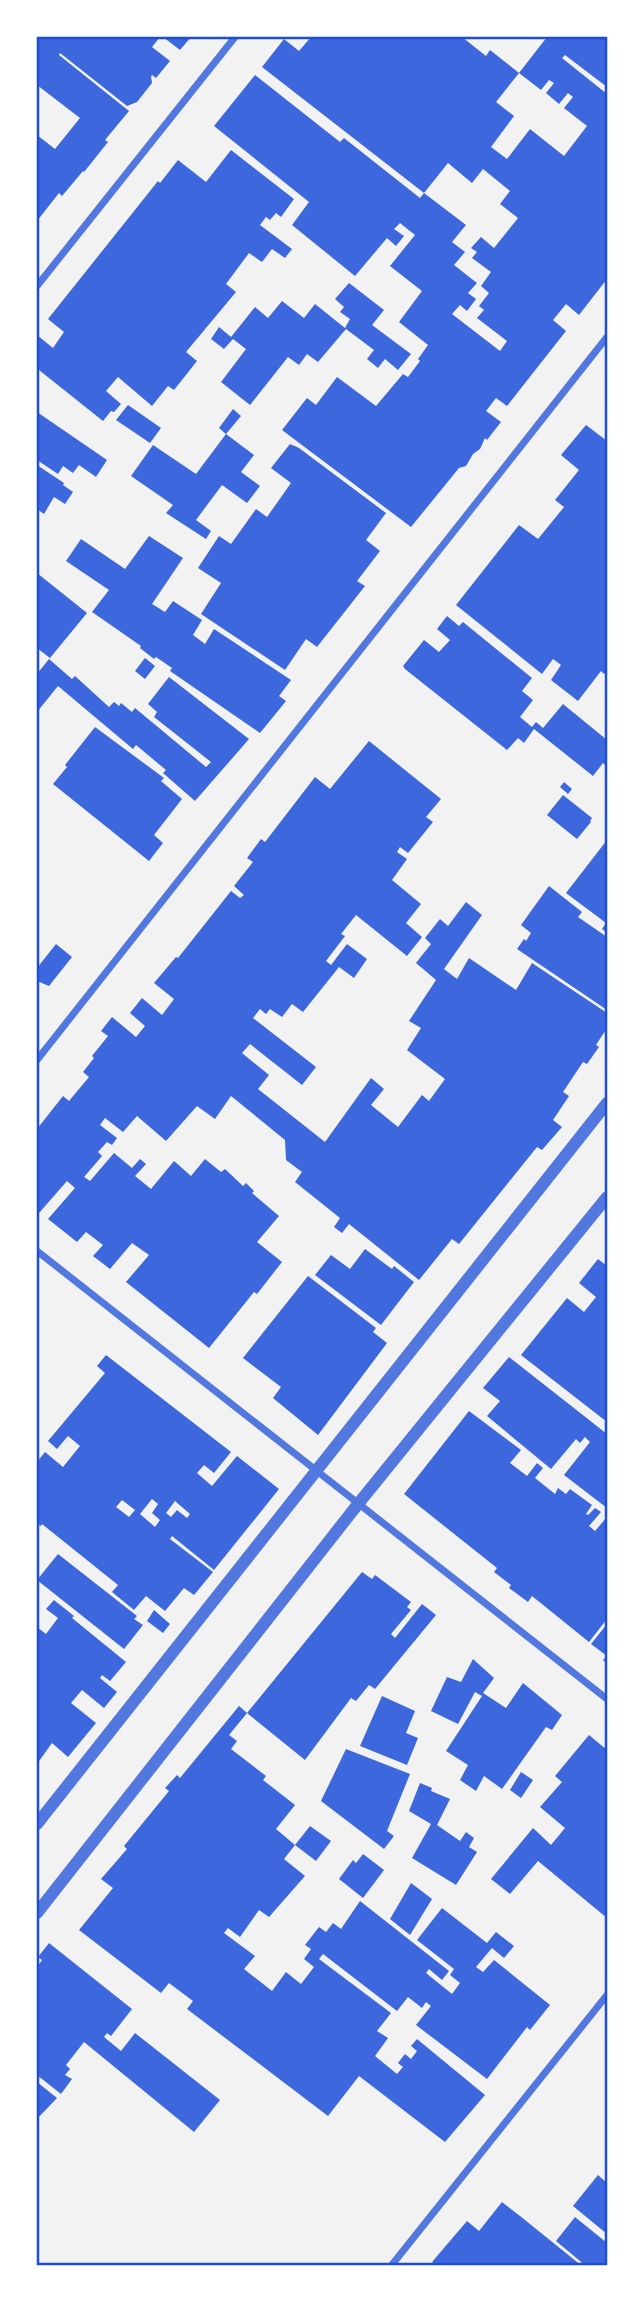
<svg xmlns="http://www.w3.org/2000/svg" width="644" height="2303" font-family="Manrope,sans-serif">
<rect width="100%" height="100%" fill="#f2f2f2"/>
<path fill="#3d67dc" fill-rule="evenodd" d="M37,37H160L152,47L170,61L156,78L152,75L151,77L152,83L137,102L127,106L60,53L59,55L129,111L105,140L108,142L84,172L83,171L62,196L59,193L37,221V135L55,149L80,118L37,85Z
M163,37H191L180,50Z
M311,37H462L486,56L490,50L519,73L496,102L514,116L491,147L507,159L530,129L564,156L587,126L564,108L573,97L568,93L559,104L546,93L554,83L549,80L541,90L519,73L547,37H607V87L565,55L562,58L607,94V279L579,315L566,304L553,320L566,331L507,406L496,398L486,411L501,422L487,440L485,438L480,449L473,454L466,466L459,468L411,527L282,430L307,398L316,405L337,377L376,406L403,374L408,377L420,361L418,359L428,345L399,322L422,291L390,266L415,235L400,223L394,229L404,236L396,246L387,238L355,276L292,225L309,202L214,126L255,75L340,142L344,138L420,198L424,193L466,225L452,242L465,252L454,265L477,283L468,293L476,299L467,311L460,305L452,314L500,351L507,341L477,318L484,310L479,306L489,293L481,286L491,272L472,258L477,252L471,248L481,237L494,248L518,218L500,204L510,191L483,169L472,183L448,163L424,193L262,67L284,39L299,51Z
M231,150L294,199L281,217L276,213L270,220L266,217L260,225L292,249L285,258L272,249L262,262L249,253L226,284L236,292L186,352L197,361L174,390L168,386L152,406L118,377L106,391L121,404L114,412L111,411L103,421L39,370L37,374V335L53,348L64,332L48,319L158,181L160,183L178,160L206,182Z
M349,283L384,310L372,325L411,354L398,370L385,359L378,368L367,359L374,350L346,329L318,362L307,354L299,365L288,357L250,405L221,382L246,349L233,339L224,349L211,339L219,327L231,337L255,307L268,318L282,301L304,318L315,304L345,328L350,319L340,312L344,307L335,299Z
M128,405L161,428L150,443L116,420Z
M233,409L241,416L226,434L219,428Z
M37,412L107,460L96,477L79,465L73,473L63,466L58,474L37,460Z
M586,425L607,441V670L604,674L601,671L578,701L551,680L561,665L553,659L542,674L456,605L519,525L538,539L564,507L555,500L579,470L561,455Z
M226,434L254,455L241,472L260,486L247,503L222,485L196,520L211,531L206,539L166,513L173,505L131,476L153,445L196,474Z
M290,444L299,448L386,513L366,540L380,551L357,581L365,586L317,647L306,639L285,670L201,614L221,583L198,568L219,536L231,544L256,509L267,517L291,483L271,468Z
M37,465L64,483L63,485L73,492L65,504L54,497L44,514L37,509Z
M149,536L183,558L152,604L165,612L173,601L202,620L193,635L205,644L214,629L291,680L279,696L286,701L260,733L170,671L172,668L156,657L154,659L140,648L141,646L92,612L109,590L66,561L81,539L125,569Z
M37,573L87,613L50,658L37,648Z
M447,616L459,626L463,622L532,678L522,691L533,700L520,717L532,727L536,722L543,728L563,704L607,740V767L603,763L593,776L534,729L524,743L518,738L507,750L405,669L403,666L424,640L439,652L450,640L437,629Z
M145,658L155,666L145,679L135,671Z
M49,659L72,679L75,676L109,707L114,702L119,706L121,703L132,712L135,708L206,767L211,762L154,717L157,712L148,704L169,677L249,739L195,801L163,773L166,770L136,745L133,749L58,686L37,712V674Z
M95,727L164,778L161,781L182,799L154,835L163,843L149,861L53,784L67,767L65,765Z
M369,741L441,799L426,817L433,822L408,853L400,847L397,852L407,859L392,880L421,904L406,923L422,937L407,956L356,915L341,934L345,936L326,961L331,965L347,944L367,959L354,978L339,967L303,1012L292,1004L282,1017L270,1009L266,1014L260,1009L253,1018L316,1067L302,1085L250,1044L242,1053L269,1075L258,1089L325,1142L371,1078L384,1089L371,1105L398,1127L422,1095L429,1101L445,1079L407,1050L421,1028L409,1021L436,980L416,963L431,944L425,938L440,919L448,926L466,902L482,915L444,969L457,979L469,958L516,990L532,963L607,1013V1028L596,1045L599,1047L587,1064L583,1062L563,1092L569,1096L553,1120L562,1127L542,1150L537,1147L459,1244L452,1239L419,1280L349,1224L342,1233L334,1227L340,1218L295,1182L302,1172L286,1160L285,1140L231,1096L215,1119L197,1106L166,1141L137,1116L123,1132L105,1118L100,1125L117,1138L112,1145L107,1142L98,1152L102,1156L84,1177L90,1181L114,1153L132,1168L140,1159L146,1164L135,1176L151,1189L174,1161L191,1176L205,1159L221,1172L225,1169L243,1186L246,1183L254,1191L252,1193L279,1216L257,1242L282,1262L257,1294L254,1292L209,1348L126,1282L149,1255L132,1243L110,1269L93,1256L103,1245L86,1232L77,1242L48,1219L75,1188L67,1181L39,1213L37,1211V1129L63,1096L69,1101L89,1077L83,1072L94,1058L92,1056L108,1036L101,1031L112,1017L136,1037L145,1026L130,1013L142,998L162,1015L174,999L154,983L176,957L178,958L231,891L240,898L244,895L234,886L253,862L247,858L261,839L265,842L315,777L330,789Z
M564,782L572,789L568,794L560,787Z
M563,795L592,818L590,821L591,822L577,839L547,815Z
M607,840V933L602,929L606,923L566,893Z
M549,886L582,912L578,917L607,937V1010L517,949L524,939L526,941L531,933L521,925Z
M56,944L72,957L49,986L37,981V968Z
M365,1249L392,1269L394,1266L414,1282L381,1325L315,1275L331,1255L350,1269Z
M598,1259L607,1266V1422L521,1355L567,1298L584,1312L596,1297L579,1283Z
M308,1276L376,1328L373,1332L387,1343L318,1435L273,1398L281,1387L243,1358Z
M106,1355L231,1452L214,1473L204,1465L197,1473L212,1486L237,1456L279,1489L214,1570L172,1536L170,1539L213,1572L194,1595L184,1588L165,1611L146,1596L134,1610L112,1592L118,1585L42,1524L41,1526L37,1523V1462L45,1452L63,1467L80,1446L68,1436L57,1449L48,1441L105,1373L97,1366ZM152,1499L158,1504L152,1513L160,1520L155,1527L140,1514ZM122,1500L135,1510L129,1517L116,1507ZM175,1501L190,1514L187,1518L177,1510L171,1517L166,1513Z
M509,1357L607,1434V1508L564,1475L590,1442L585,1437L580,1443L576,1439L551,1469L487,1416L500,1401L483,1388Z
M469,1411L521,1450L510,1463L527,1476L537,1463L543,1468L535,1478L555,1494L558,1488L566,1494L570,1489L592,1505L586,1514L588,1515L595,1508L601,1512L589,1526L595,1531L607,1517V1619L589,1642L532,1596L528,1602L509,1588L511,1585L494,1572L497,1568L404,1494Z
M58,1554L137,1616L134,1619L143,1625L124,1649L37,1580Z
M362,1572L372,1579L375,1575L411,1602L407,1607L411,1610L391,1634L395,1638L422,1604L436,1615L375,1689L369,1685L356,1701L351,1698L305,1760L247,1713Z
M54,1600L74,1616L72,1618L126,1662L110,1681L102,1675L100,1678L117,1692L104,1708L82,1690L71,1703L96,1723L68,1757L52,1743L37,1764V1627L46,1634L58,1618L46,1609Z
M154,1610L170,1624L163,1633L147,1621Z
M607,1624V1664L603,1660L607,1656L591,1644Z
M473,1659L494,1678L483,1693L506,1708L523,1683L562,1715L552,1730L546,1727L502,1789L484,1776L476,1791L460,1780L468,1765L446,1751L482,1696L475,1692L458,1724L431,1711L447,1677L461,1682Z
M382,1696L415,1711L406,1733L418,1738L407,1765L360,1746Z
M239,1706L247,1713L229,1735L237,1741L231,1749L266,1776L263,1780L295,1805L276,1829L295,1845L284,1859L305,1876L269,1917L259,1910L240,1937L228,1928L224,1933L255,1956L244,1969L272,1991L286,1972L301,1984L314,1967L304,1959L311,1949L305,1945L319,1927L326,1932L333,1923L341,1929L360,1901L449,1971L442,1980L429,1969L426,1973L452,1994L460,1983L450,1975L454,1969L417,1940L442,1908L487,1943L496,1932L514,1946L504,1958L492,1948L476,1967L483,1972L494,1960L550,2005L530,2030L527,2027L487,2079L416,2025L431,2006L426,2002L422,2008L408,1997L397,2011L323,1954L319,1959L391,2013L377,2031L388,2038L375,2056L397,2074L403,2067L398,2063L405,2054L411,2059L417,2051L411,2046L417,2039L485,2095L445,2142L359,2076L328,2116L187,2009L193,2001L169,1983L161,1993L79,1930L113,1888L101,1879L127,1849L124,1846L169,1791L165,1788L177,1775L180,1778Z
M589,1735L607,1750V1918L538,1861L510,1894L491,1879L533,1828L551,1845L565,1828L540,1807L562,1782L555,1776Z
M346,1749L410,1774L387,1831L394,1836L384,1849L321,1801Z
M521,1772L533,1780L521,1798L510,1790Z
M420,1783L432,1788L431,1791L450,1799L437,1825L460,1841L466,1832L474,1838L469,1847L477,1852L456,1885L412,1858L431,1824L409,1811Z
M310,1826L331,1841L316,1861L295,1845Z
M363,1854L384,1870L363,1898L339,1879L353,1860L356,1863Z
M411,1883L432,1899L410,1935L390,1919Z
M49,1943L132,2009L111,2036L107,2033L104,2037L121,2051L135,2033L220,2100L194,2132L84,2042L66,2065L70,2069L65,2075L72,2079L61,2094L37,2075V1967L42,1960L38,1957Z
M37,2082L57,2098L37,2119Z
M598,2175L607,2183V2234L573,2206Z
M502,2202L520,2216L582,2266H438L432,2262L467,2221L479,2231Z
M575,2217L607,2243V2264L605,2266H586L556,2241Z"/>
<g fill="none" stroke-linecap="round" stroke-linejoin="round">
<path stroke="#5277de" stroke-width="7" d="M37,286L235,37
M37,1060L607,337
M37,1251L607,1699
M391,2266L607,1995"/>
<path stroke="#5277de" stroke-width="12" d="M37,1824L607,1103
M37,1913L358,1504L607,1197"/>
</g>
<rect width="644" height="2303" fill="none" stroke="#ffffff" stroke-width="77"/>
<rect x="38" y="38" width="568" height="2226" fill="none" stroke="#1d4ed8" stroke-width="2.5"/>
</svg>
